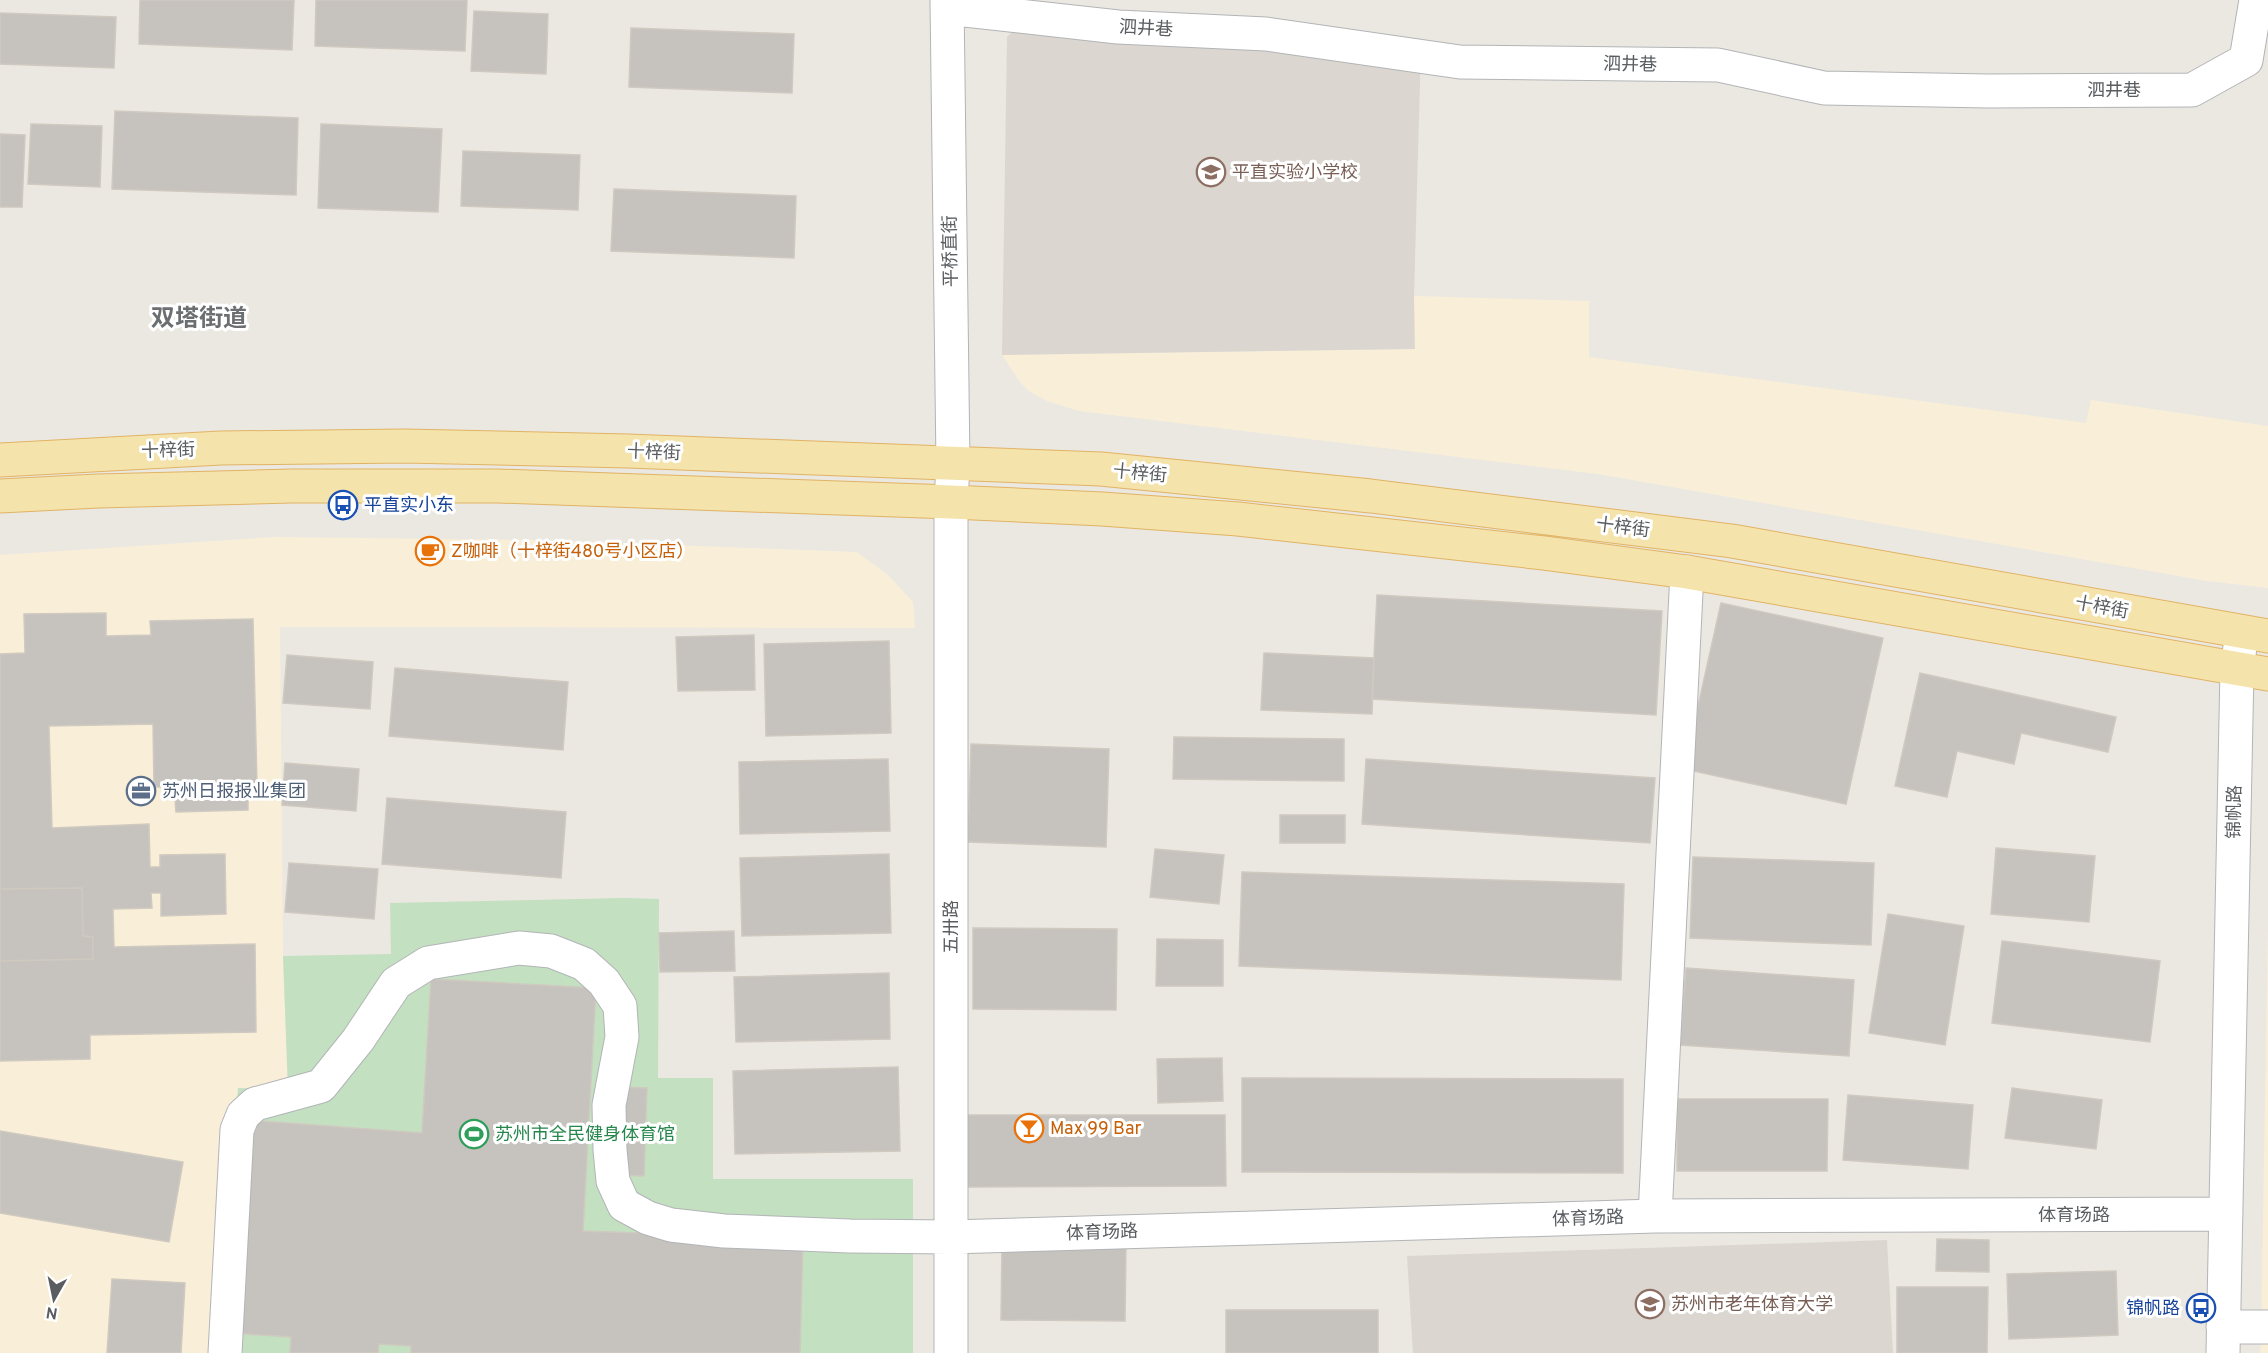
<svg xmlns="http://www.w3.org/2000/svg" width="2268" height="1353" font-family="Overpass,'Noto Sans SC',sans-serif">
<rect width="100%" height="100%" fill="#ebe8e1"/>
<path fill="#f9efd8" d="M1414,296L1589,301V357L2086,423L2091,400L2268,426V588L2207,581L1598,474L1079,411L1047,401L1030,392L1020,382L1002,355L1414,349Z
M274,537L537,540L857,552L888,575L913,602L915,628L280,627L283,956L288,1090L239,1088L219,1353H0V555Z
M2268,927V1353H2260L2261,1337Z"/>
<path fill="#dbd7d0" d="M1019,25L1421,47L1414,296L1415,349L1002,355L1007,37Z
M1887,1240L1893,1353H1413L1407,1256Z"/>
<path fill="#c3e0c0" d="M624,898L659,899L658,1078H713V1179H913V1353H219L238,1088L288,1090L283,956L391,954L390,903Z"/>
<path fill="#c6c3be" stroke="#cfc9c0" stroke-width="1.5" d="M140,0H294L292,50L139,44Z
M316,0H467L465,51L315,46Z
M474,11L548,14L546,74L471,71Z
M0,13L116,17L114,68L0,64Z
M631,28L794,34L792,93L629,87Z
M115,111L298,118L296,195L112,189Z
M31,124L102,126L100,187L28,184Z
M321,124L442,129L438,212L318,208Z
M0,134L25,135L22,207H0Z
M463,151L580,155L578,210L461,206Z
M614,189L796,196L794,258L611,251Z
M1377,595L1662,611L1656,715L1372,699Z
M1721,603L1883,638L1846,804L1684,769Z
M106,613V636L151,635L150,621L253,619L257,785H248V810L176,812L174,787H154L153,724L49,726L52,828L149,824L150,867H160V855L225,854L226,914L161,916V893H151L152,908L113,909L114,947L255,944L256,1032L90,1035V1059L0,1061V961L93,959V937L83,936L82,888L0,889V654L25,653L24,614Z
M106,613V636L151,635L150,621L253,619L257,785H248V810L176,812L174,787H154L153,724L49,726L52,828L149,824L150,867H160V855L225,854L226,914L161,916V893H151L152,908L113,909L114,947L255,944L256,1032L90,1035V1059L0,1061V654L25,653L24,614Z
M754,635L755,690L678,691L676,637Z
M889,641L891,733L766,736L764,644Z
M1264,653L1374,658L1372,714L1261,710Z
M287,655L373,662L370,709L283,703Z
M395,668L568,682L563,750L389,736Z
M1920,673L2116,717L2108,752L2021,733L2014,764L1957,751L1947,797L1895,786Z
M1174,737L1344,739V781L1173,779Z
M971,744L1109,749L1106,847L968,842Z
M888,759L890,831L740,834L739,762Z
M1366,759L1655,778L1650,843L1362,824Z
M285,763L359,769L356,811L282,805Z
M387,798L566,812L561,878L382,864Z
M1280,815H1345V843H1280Z
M1996,848L2095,856L2089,922L1991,914Z
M1155,849L1224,855L1219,904L1150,897Z
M889,854L891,933L742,936L740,858Z
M1693,857L1874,863L1871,945L1690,938Z
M289,863L378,869L374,919L285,912Z
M1242,872L1624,884L1621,980L1239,966Z
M1888,914L1964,926L1945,1045L1869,1033Z
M973,928L1117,929L1116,1010L973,1009Z
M734,931L735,971L660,972L659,933Z
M1157,939L1223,940V986H1156Z
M2002,941L2160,961L2150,1042L1992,1023Z
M1686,968L1854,980L1849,1056L1680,1045Z
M889,973L890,1039L736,1042L734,977Z
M431,979L596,988L583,1231L803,1239L800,1353H411V1346L379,1344L378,1353H290L291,1337L232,1333L247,1120L422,1133Z
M1222,1058L1223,1101L1158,1103L1157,1059Z
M898,1067L900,1151L735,1154L733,1071Z
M1242,1078L1623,1079V1173L1242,1172Z
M620,1087L647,1088L644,1176L617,1175Z
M2012,1088L2102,1100L2096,1149L2005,1138Z
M1848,1095L1973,1105L1968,1169L1843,1160Z
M1677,1099H1828L1827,1171H1677Z
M967,1115H1225L1226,1186L967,1187Z
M0,1131L183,1162L169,1242L0,1213Z
M1937,1239L1989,1240V1272L1936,1271Z
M1002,1242L1126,1243L1125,1321L1001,1320Z
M2116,1271L2118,1335L2009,1339L2007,1274Z
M112,1279L185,1283L181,1353H107Z
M1897,1287H1988L1987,1353H1897Z
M1226,1310H1378V1353H1226Z"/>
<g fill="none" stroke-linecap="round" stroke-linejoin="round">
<g stroke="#b2b4b7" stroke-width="35">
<path id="minor" d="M947,0L953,464L951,502V1353
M947,8L1118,27L1266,34L1460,62L1718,65L1824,88L1989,91L2192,90L2246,60L2256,0
M1655,1216L1687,572
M2223,1327H2268
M225,1353L237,1130L243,1115L255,1104L321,1086L358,1040L396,983L428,963L519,948L551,951L584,964L604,982L620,1006L622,1037L609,1105L610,1150L613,1181L624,1205L648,1218L671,1225L724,1231L850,1236L951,1237L1655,1216L2226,1214
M2223,1353L2237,669L2242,632"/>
</g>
<g stroke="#e1b364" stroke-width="35">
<path id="major" d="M0,460L221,448L405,446L628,451L1101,469L1371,496L1732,541L2268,636
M0,496L98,491L291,486H498L951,502L1102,509L1238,519L1544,553L1687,572L2268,674"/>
</g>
<use href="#minor" stroke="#fff" stroke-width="33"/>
<use href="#major" stroke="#f5e3ac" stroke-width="33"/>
</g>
<defs>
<g id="school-ring" transform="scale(1.5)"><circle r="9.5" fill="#fff" stroke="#8d6e63" stroke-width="1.5"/><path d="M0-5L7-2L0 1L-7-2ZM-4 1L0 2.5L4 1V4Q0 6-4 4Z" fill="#8d6e63"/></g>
<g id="bus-ring" transform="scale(1.5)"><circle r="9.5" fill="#fff" stroke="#1a4fb4" stroke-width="1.5"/><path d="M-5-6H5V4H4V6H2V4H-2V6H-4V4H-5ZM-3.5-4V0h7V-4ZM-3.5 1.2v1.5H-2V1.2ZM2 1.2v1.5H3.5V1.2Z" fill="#1a4fb4"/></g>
<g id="cafe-ring" transform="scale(1.5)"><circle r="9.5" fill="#fff" stroke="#e8710a" stroke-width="1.5"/><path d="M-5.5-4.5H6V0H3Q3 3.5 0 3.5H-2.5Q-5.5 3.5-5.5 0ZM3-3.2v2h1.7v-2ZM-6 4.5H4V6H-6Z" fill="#e8710a"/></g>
<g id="office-ring" transform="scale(1.5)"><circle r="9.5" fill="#fff" stroke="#5c6f8a" stroke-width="1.5"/><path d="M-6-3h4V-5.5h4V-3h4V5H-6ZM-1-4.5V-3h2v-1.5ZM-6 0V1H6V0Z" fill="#5c6f8a"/></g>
<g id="bar-ring" transform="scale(1.5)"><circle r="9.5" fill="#fff" stroke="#e8710a" stroke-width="1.5"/><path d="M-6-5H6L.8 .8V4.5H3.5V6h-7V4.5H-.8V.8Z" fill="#e8710a"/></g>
<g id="stadium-ring" transform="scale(1.5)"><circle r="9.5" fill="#fff" stroke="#2e9e5b" stroke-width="1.5"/><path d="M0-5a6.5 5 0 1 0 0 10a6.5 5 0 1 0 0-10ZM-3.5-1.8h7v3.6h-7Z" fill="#2e9e5b"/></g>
<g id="university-ring" transform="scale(1.5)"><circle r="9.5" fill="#fff" stroke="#8d6e63" stroke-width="1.5"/><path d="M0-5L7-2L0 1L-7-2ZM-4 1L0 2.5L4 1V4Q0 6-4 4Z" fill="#8d6e63"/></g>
</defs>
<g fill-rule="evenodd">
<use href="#school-ring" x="1211" y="172"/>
<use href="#bus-ring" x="343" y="505"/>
<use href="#cafe-ring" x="430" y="551"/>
<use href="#office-ring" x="141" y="791"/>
<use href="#bar-ring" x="1029" y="1128"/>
<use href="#stadium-ring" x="474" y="1134"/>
<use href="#university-ring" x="1650" y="1304"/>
<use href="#bus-ring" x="2201" y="1308"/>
</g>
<g text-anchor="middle" stroke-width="6" stroke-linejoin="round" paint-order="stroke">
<g font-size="18" fill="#5a5d60" stroke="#fff">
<text transform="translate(1146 28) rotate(3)" y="6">泗井巷</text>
<text transform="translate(1630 64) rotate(1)" y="6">泗井巷</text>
<text x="2114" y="96">泗井巷</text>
<text transform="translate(950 251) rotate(-91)" y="6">平桥直街</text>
<text transform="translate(168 450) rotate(-2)" y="6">十梓街</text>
<text transform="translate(654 452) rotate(2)" y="6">十梓街</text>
<text transform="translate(1140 473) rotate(5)" y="6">十梓街</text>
<text transform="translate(1623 527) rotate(7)" y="6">十梓街</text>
<text transform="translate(2102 607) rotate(10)" y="6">十梓街</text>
<text transform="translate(2234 812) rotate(-89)" y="6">锦帆路</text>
<text transform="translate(951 927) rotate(-90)" y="6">五卅路</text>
<text x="2074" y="1221">体育场路</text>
<text transform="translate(1588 1218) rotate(-2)" y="6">体育场路</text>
<text transform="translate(1102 1232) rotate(-2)" y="6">体育场路</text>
</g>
<g font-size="18" fill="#785e54" stroke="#fff" text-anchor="start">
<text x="1232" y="178">平直实验小学校</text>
<text x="1671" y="1310">苏州市老年体育大学</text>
</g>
<g font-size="18" fill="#164399" stroke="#fff" text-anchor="start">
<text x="364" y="511">平直实小东</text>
<text x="2180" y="1314" text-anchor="end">锦帆路</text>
</g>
<g font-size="18" fill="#c56008" stroke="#fff" text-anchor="start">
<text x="451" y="557">Z咖啡（十梓街480号小区店）</text>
<text x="1050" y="1134">Max 99 Bar</text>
</g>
<g font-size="18" fill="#4e5e75" stroke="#fff" text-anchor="start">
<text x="162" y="797">苏州日报报业集团</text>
</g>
<g font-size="18" fill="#27864d" stroke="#fff" text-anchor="start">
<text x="495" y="1140">苏州市全民健身体育馆</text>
</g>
<g font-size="24" font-weight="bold" fill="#6b6f72" stroke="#fff">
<text x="199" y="326">双塔街道</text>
</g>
</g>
<g transform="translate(54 1299) rotate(189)" stroke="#ffffff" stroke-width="4.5" paint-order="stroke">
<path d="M0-4.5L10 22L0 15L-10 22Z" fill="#5a5d60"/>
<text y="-9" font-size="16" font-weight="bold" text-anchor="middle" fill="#5a5d60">N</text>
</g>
</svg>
